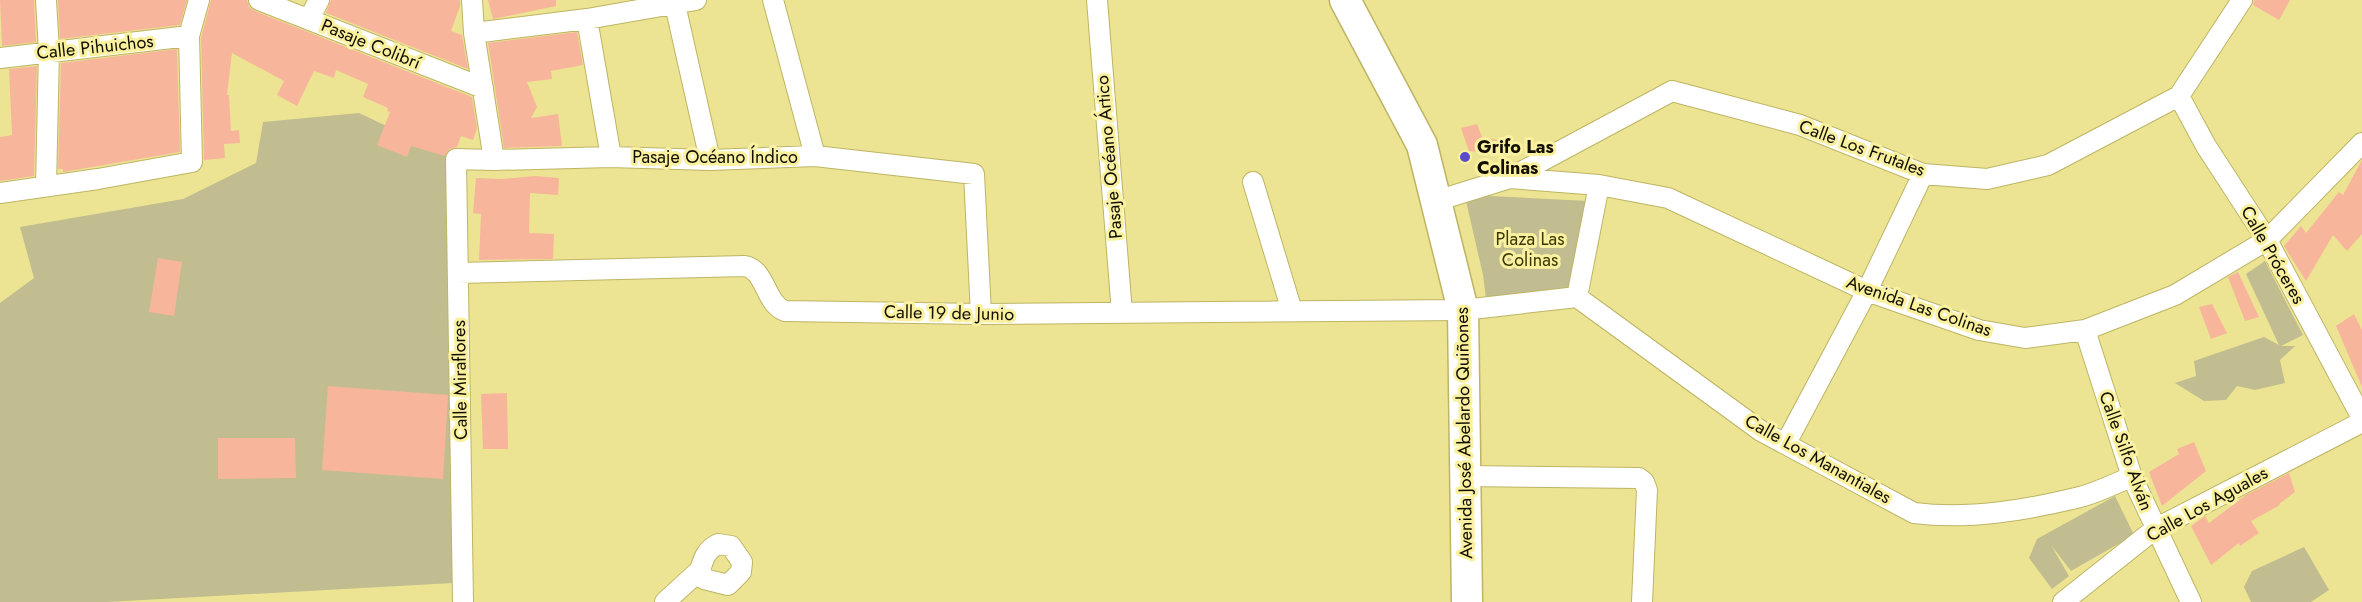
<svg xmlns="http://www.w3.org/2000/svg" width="2362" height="602" font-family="Jost,sans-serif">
<rect width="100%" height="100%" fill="#ece492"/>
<path fill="#c1bd90" d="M359,113L456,159L471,582L107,602H0V303L34,278L20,227L183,199L256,163L263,122Z
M1490,196L1588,201L1571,303L1488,314L1483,275L1466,201Z
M2265,261L2303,335L2281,346H2295L2280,360L2285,383L2255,390L2237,386L2226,400L2204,401L2175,383L2196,376L2194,361L2264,337L2279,345L2246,274Z
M2115,496L2134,535L2071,571L2051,545L2069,576L2052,589L2029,558L2037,539Z
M2304,547L2329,590L2311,602H2251L2244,587L2252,571Z"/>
<path fill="#f7b69b" d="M0,0H34L36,42L2,46Z
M58,0H187L180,25L60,39Z
M211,0H247L249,7L255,11L472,97L477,128L473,140L461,136L457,147L450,149L445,156L411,146L407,157L377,145L390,112L387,111L388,108L363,97L368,84L336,70L334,78L314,71L297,106L277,95L284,81L232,53L227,95H229L231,131L239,130L240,143L224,144L225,158L204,160L201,38Z
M331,0H460V6L451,31L462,35L468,69L326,13Z
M488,0H556V6L493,19Z
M2254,0H2290L2279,20L2253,5Z
M577,32L583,65L551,71L552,79L527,82L537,107L531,118L558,114L562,146L504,148L488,43Z
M177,49L180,152L63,172V169H58L61,63Z
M37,66L34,176L0,181V137L12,135L9,69Z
M1477,124L1482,137L1498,140L1496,154L1469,151L1461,128Z
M2362,160V234L2347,251L2333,235L2306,281L2284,246L2301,226L2306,233L2339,192L2343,195Z
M535,176L559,178L558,195L530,193L529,233L554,234L553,259L479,260L481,214L473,213L476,178L502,179Z
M158,258L182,262L174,316L149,312Z
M2238,272L2259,317L2245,321L2228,277Z
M2212,304L2227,333L2211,339L2199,307Z
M2354,314L2362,330V387L2336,326Z
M328,386L448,395L443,479L322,470Z
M507,393L508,449H483L481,394Z
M218,438H295L296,478L218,479Z
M2194,442L2206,471L2162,506L2149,472L2179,454L2177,449Z
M2289,473L2295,492L2279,504L2280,505L2251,521L2259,533L2240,546L2239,543L2211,565L2191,526L2205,516L2209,523L2246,495Z"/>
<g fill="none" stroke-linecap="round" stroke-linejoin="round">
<g stroke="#bdb565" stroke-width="22">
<path id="minor" d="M259,0L483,88
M472,0L474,33L494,160
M674,0L710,160
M773,0L815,156
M1097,0L1122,313
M309,19L319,0
M587,19L611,157
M474,33L587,19L696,0
M0,58L189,36
M2179,96L2206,146L2267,240L2362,418
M1510,178L1672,91L1800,125L1923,174L1987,179L2048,165L2179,96L2242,0
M1253,182L1292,311
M46,186L49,51L46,0
M0,193L98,179L192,162L189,36L199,0
M1436,201L1510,178L1599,185L1668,198L1867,291L1979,330L2025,338L2085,330L2175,295L2267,240L2362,143
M458,273L745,266C766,270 765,304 785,311L981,314L1463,310L1577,297L1761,431L1914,513C1969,520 2027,510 2080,497C2097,493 2115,483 2132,477
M1577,297L1599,185
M2085,330L2132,477L2191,602
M1786,443L1867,291L1923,174
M1466,476L1639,478L1644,482L1647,490L1642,602
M718,544L731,546L742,562L741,572L728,585L704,579L700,570C704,558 706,550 718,544Z
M463,602L456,159L494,160L611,157L710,160L815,156L974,174L981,314
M665,602L700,570
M2063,602L2155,529L2362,422"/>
</g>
<g stroke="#bdb565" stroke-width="33">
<path id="primary" d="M1345,0L1422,145L1463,310L1467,602"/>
</g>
<use href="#minor" stroke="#fff" stroke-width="20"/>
<use href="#primary" stroke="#fff" stroke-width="30"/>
</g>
<circle fill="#5a4cc4" stroke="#f9f19f" stroke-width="2" cx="1465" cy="157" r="6"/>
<g text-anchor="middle" stroke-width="6" stroke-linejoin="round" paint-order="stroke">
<g font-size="18" fill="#110e00" stroke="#f9f19f">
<text transform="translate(371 44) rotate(22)" y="6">Pasaje Colibrí</text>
<text transform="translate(95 47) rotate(-6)" y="6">Calle Pihuichos</text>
<text transform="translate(1862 148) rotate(20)" y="6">Calle Los Frutales</text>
<text x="715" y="163">Pasaje Océano Índico</text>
<text transform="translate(1109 157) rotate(-95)" y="6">Pasaje Océano Ártico</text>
<text transform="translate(2273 255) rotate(60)" y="6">Calle Próceres</text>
<text transform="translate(1919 306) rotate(19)" y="6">Avenida Las Colinas</text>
<text transform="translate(949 313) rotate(1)" y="6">Calle 19 de Junio</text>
<text transform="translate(460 380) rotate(-91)" y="6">Calle Miraflores</text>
<text transform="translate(1464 433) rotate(-91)" y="6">Avenida José Abelardo Quiñones</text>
<text transform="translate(2126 451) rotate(70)" y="6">Calle Silfo Alván</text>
<text transform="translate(1818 459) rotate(29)" y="6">Calle Los Manantiales</text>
<text transform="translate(2207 504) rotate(-29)" y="6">Calle Los Aguales</text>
</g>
<g font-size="18" font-weight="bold" fill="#110e00" stroke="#f9f19f" text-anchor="start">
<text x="1477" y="153">Grifo Las<tspan x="1477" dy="21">Colinas</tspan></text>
</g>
<g font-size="18" fill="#3b3601" stroke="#f9f19f">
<text x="1530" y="245">Plaza Las<tspan x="1530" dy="21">Colinas</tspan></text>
</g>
</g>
</svg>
